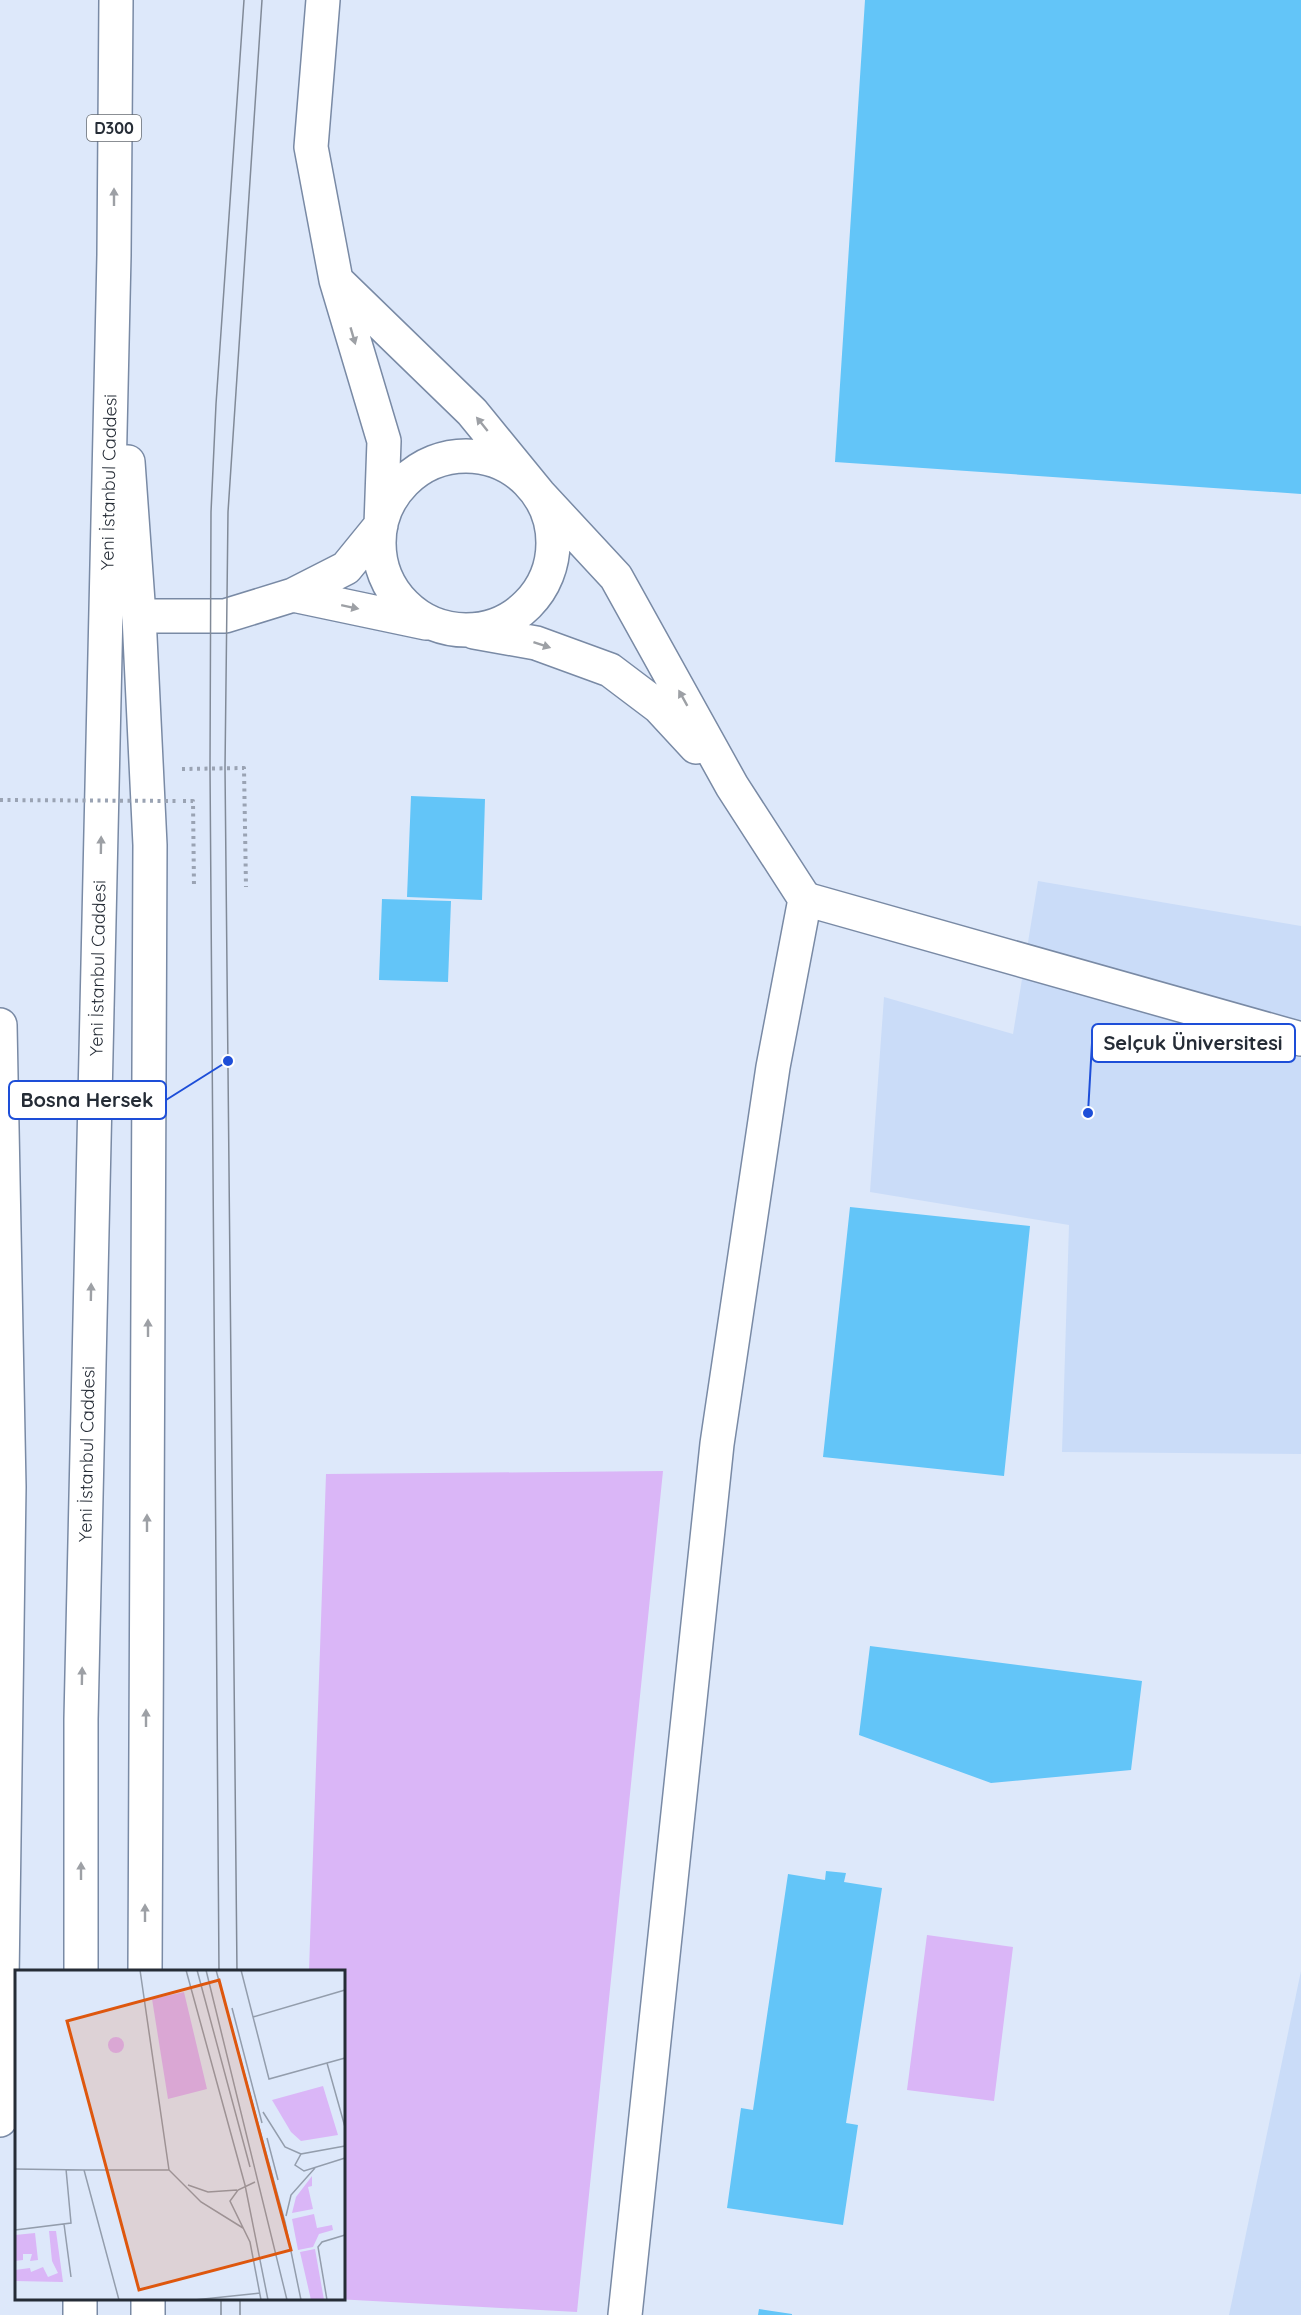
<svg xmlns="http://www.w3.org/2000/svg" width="1301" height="2315" font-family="Quicksand,sans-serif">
<rect width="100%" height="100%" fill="#dde8fa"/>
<path fill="#cadcf8" d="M1038,881L1301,926V1454L1062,1452L1069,1225L870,1192L884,997L1013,1034Z
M1301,1971V2315H1229Z"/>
<path fill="#dab6f7" d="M663,1471L577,2312L336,2299L344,2298V1972L309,1971L326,1474Z
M927,1935L1013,1947L994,2101L907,2090Z"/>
<path fill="#63c5f8" d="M865,0H1301V494L835,462Z
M411,796L485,799L482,900L407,897Z
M382,899L451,901L448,982L379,980Z
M850,1207L1030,1226L1004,1476L823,1457Z
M870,1646L1142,1681L1131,1770L991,1783L859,1735Z
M826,1871L846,1873L844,1882L882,1888L846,2123L858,2125L843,2225L727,2208L741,2108L753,2110L788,1874L825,1880Z
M759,2309L792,2314V2315H758Z"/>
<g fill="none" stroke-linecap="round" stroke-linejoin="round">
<g stroke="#798aa5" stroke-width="36">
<path id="minor" d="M805,899L1301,1039"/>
</g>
<g stroke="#798aa5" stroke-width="36">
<path id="tertiary" d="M336,280L472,412L539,494L616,577L732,786L805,899L773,1067L717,1444L625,2315
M379 543a87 87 0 1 1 174 0a87 87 0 1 1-174 0Z
M293,595L426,623
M139,616H225L293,595L346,568L381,525L384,441L336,280L311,147L323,0
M474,632L536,643L610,670L659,707L696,747"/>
</g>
<g stroke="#798aa5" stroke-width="36">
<path id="trunk" d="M128,462L139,616L150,845L145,1972
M0,1025L9,1487L0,2120
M81,1972V1719L114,255L116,0
M148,2298V2315
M80,2315V2298"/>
</g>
<path stroke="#9aa3b3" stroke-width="4" stroke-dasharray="3 4.5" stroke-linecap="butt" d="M182,769L244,768L246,887
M183,801H193L194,887"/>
<use href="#minor" stroke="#fff" stroke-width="33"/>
<use href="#tertiary" stroke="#fff" stroke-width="33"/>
<use href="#trunk" stroke="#fff" stroke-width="33"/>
<path stroke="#818a98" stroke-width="1.5" d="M219,1972L210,768L211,512L216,404L244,0
M237,1972L225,768L228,512L262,0
M221,2298V2315
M240,2298V2315"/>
<path stroke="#9aa3b3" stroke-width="4" stroke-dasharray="3 4.5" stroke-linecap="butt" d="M0,800L179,801"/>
</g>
<defs><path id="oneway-solid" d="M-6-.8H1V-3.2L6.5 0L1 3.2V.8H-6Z" transform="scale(1.5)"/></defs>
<g fill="#9da0a5">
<use href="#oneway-solid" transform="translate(114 197) rotate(-90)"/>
<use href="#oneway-solid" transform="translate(353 336) rotate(74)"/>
<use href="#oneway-solid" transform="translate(482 424) rotate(-129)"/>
<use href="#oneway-solid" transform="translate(350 607) rotate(12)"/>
<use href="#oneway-solid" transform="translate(542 645) rotate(18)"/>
<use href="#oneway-solid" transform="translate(683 698) rotate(-119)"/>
<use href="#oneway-solid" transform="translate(101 845) rotate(-89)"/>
<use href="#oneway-solid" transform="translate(91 1292) rotate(-89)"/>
<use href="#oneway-solid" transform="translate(148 1328) rotate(-90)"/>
<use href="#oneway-solid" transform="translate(147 1523) rotate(-90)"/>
<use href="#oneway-solid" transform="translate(82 1676) rotate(-89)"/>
<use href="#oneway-solid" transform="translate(146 1718) rotate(-90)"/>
<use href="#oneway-solid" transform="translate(81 1871) rotate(-90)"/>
<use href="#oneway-solid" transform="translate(145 1913) rotate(-90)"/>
</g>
<g text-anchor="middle" stroke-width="4.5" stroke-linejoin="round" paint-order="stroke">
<rect fill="#fff" stroke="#666b72" stroke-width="1.5" x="87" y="115" width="54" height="26" rx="4.5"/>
<g font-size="16" font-weight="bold" fill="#252c36">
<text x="114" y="134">D300</text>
</g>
<g font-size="18" fill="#252c36" stroke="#fff">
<text transform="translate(109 482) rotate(-89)" y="6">Yeni İstanbul Caddesi</text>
<text transform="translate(98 968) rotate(-89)" y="6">Yeni İstanbul Caddesi</text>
<text transform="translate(87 1454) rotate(-89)" y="6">Yeni İstanbul Caddesi</text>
</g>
</g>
<g transform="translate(15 1970)">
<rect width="330" height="330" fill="#dde8fa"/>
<path d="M169,22L192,119L153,129L137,29ZM93 75a8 8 0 1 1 16 0a8 8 0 1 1-16 0ZM308,116L323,165L286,171L276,162L257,130ZM297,206V216L293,217L298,239L277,243L281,227ZM299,244L302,258L317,255L318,260L304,264L298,277L283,280L277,249ZM34,261H41L48,312L0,311V300L15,298L16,302L28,297L33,307L43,303L37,291ZM20,263L23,290L15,291L17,284H8V290L0,291V265ZM300,279L309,330H296L285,282Z" fill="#dab6f7"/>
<path fill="none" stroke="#939dac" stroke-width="1.5" d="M125,0L154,200L186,232L228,258M171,0L230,215L253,330M182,0L235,197M191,0L272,330M201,0L270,252L286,330M226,0L254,109L330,88M217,38L247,153M238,47L330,20M312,93L330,157M248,142L270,177L286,184M252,168L263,210M330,176L286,184L280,195L289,201L330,188M0,199L69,200M240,212L223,220L215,231L235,272L246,330M173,215L193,222L222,220M271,246L276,225L300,198M49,254L56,307M0,260L56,253L51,199M104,330L69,200H154M179,330L245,323M312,330L303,277L307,272L330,265"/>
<path fill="#de570e" fill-opacity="0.15" stroke="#de570e" stroke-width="3" d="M204,10L276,280L124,320L52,51Z"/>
<rect width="330" height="330" fill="none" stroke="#252c36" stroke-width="3"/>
</g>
<path fill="none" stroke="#1d4ed8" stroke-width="2" d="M1088 1113L1092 1043M228 1061L166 1100"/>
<g fill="#1d4ed8" stroke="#fff" stroke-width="2">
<circle cx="1088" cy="1113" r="6"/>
<circle cx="228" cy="1061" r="6"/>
</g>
<g fill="#fff" stroke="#1d4ed8" stroke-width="2">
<rect x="1092" y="1024" width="203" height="38" rx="6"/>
<rect x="9" y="1081" width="157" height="38" rx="6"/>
</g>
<g font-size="20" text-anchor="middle" font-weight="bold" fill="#252c36">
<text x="1193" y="1050">Selçuk Üniversitesi</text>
<text x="87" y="1107">Bosna Hersek</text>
</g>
</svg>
